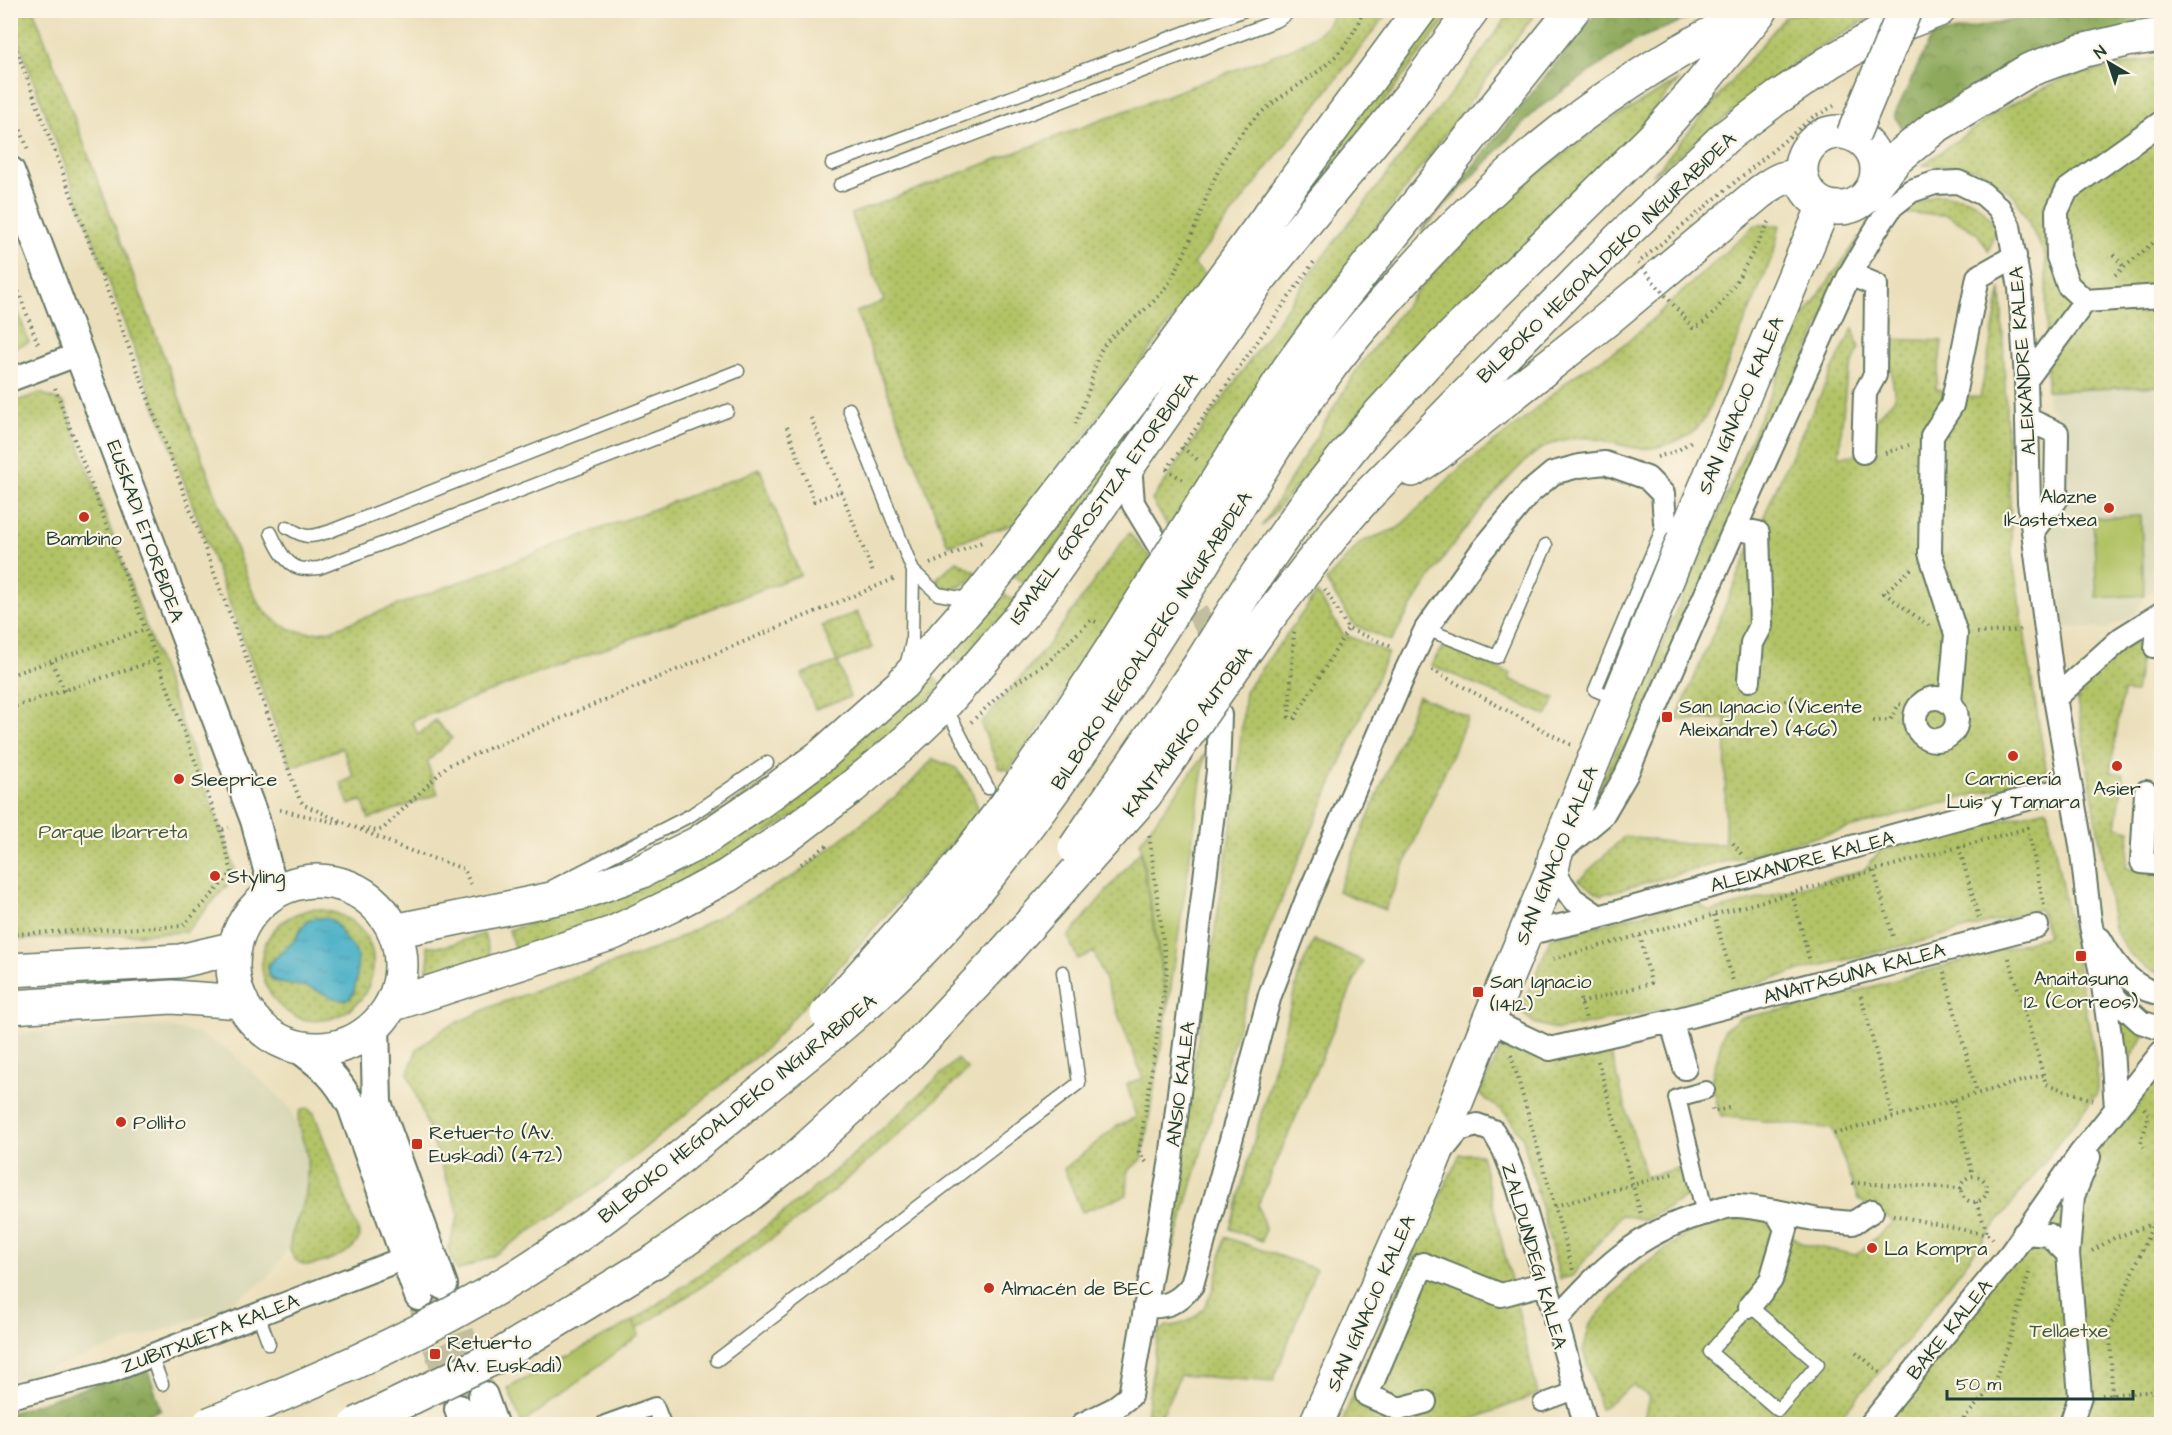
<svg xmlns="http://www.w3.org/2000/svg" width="2172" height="1435" font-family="'Architects Daughter',sans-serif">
<defs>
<pattern id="grass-dots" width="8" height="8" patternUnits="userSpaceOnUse" patternTransform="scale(1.5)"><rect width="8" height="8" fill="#b2c366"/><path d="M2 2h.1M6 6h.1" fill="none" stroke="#90a055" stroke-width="1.8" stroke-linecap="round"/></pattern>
<pattern id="forest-crowns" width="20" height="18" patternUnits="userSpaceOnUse" patternTransform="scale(1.5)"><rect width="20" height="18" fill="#8da95b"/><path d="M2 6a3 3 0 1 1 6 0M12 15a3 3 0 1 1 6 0" fill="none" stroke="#738b4c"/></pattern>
<pattern id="water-ripples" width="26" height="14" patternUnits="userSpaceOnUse" patternTransform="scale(1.5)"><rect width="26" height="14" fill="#48b0c7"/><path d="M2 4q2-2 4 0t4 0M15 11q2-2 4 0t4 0" fill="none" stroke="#3b90a2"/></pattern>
</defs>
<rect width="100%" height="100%" fill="#fcf5e5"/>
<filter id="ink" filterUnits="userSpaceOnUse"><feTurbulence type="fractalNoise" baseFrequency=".0167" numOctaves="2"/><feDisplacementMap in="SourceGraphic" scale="12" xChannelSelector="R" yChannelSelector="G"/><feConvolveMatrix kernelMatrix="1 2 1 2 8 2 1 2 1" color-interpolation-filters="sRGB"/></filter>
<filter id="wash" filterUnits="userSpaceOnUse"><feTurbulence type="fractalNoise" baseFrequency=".008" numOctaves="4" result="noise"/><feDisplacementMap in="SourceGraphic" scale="24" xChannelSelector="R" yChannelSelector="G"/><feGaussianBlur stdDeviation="1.35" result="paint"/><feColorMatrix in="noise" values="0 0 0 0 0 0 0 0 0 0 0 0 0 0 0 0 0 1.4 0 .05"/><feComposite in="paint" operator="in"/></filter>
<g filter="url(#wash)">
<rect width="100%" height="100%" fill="#ebdfbb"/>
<path fill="#d8d7b6" d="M2161,386V588L2144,595L2136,614L2106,629L2065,627L2048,526L2064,439L2062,421L2048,405L2047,391Z
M160,1026L197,1033L227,1049L290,1107L307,1155L306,1196L289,1247L268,1278L222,1310L11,1381V1034Z"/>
<path fill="url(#grass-dots)" stroke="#68804d" stroke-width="1.5" fill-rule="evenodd" d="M11,10L34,11L251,588C266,624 297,640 334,629L760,469L800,575L412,721L418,735L435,720L452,738L427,762L438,794L369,819L362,800L349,805L341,783L354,777L342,748L291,767L11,21Z
M1335,11H1389L1193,264L1206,275L1018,523L948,545L856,312L884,301L851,214L1293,48C1310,39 1329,30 1335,11Z
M1429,11H1452L1215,329L1028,586L1010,574Z
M1511,11H1537L1349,264L1170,530L1152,500L1324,255L1463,78Z
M1808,11H1887L1867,19L1800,59L1652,176L1785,17Z
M2161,57V386L2047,391L2046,257L2014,195L1978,169L1923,165L2000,110L2067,77Z
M1679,80L1618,153L1396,373L1262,526L1356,371L1415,293L1489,210L1604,124Z
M1936,195C1970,197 1978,198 1996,228L1989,251L1977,233L1947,215L1893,213Z
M1755,225H1780L1774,252L1706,416C1702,422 1697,429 1691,433C1675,444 1650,452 1630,447C1600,440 1582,431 1551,444C1533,451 1518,468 1505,482C1460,530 1424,585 1391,641L1354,625L1326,581L1361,542L1398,528L1461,467L1522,421L1572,377L1623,346Z
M1859,238L1615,776L1588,815L1804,316Z
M2001,288L2012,555L2047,775L1600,895L1579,880L1625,836L1674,843L1725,844L1726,719L1676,720L1784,470L1853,328L1859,348L1846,382L1839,456L1877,454L1875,419L1895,398L1887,339L1942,341L1936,389L1980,398Z
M11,293L29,342L11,349H10Z
M40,393L64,403L237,874L186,932L11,940V403Z
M1129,533L1151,558L1085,664L1009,770L999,768L981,724L1047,646Z
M957,561L977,573C967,584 955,593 940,586L936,579Z
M997,589L1017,603L963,662L954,660L949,655Z
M1317,593L1343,634L1388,653L1268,931L1231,1050L1164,1281L1200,1024L1234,809L1245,691Z
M857,612L872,648L838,662L850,697L815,709L802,674L837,662L822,626Z
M2144,635L2135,693L2123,692L2110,772L2124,774L2116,827L2130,830L2126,868L2161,873V973C2138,969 2124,948 2114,928L2076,694L2121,650Z
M1443,646L1511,674L1509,679L1555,698L1547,716L1431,665Z
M930,676L937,680L940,685L937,691L820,800L665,896L516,953L509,930L569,910Z
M1418,696L1468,717L1385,910L1338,891Z
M933,759L956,768L971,789L979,811L767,1047L605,1181L493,1256L457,1271L448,1249L459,1214L408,1073L417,1049L445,1028L498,1004L666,945L797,874L906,788Z
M2047,809L2097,1066V1093L1906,1341L1834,1424H1643L1649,1397L1633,1385L1601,1409L1583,1351L1590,1324L1632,1274L1685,1235L1727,1220L1760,1216L1803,1244L1856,1255L1893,1222L1858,1199L1832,1129L1721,1116L1711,1082L1724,1030L1740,1018L1802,1006L1837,997L2048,936L2040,909L1919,942L1795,972L1673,1007L1558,1030L1534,1023L1520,1011L1551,938L1694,900L1710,912L1864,870L1881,850Z
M1140,851L1168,1007L1142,1159L1128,1171L1127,1195L1082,1212L1064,1169L1116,1127L1136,1117L1127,1084L1143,1078L1094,952L1078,959L1068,937Z
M312,909C358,910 389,949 365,993C359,1003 349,1011 338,1016C267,1045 222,929 312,909ZM330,920L339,927L345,939L355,950L357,965L354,994L350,998L342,1000L313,988L276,982L271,979L267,969L271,962L294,941L302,926Z
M484,934L491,960L426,977L429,956L427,946H446Z
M1314,940L1363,961L1258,1205L1265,1228L1262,1241L1230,1229L1300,971Z
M2113,1008L2145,1035L2122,1070Z
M1636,1032L1648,1039L1610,1050L1645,1177L1683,1167L1688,1196L1646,1220L1621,1215L1572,1276L1560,1279L1523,1138L1506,1114L1479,1094L1504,1043L1549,1053Z
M2161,1054V1424H1874Z
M957,1059L968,1070C912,1122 856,1174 796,1221C745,1260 690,1294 637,1329L633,1321C673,1293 714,1265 753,1236C825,1183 892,1121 957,1059Z
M307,1108L314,1113L360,1236C354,1251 343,1254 329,1260C316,1265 300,1270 292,1255C284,1239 304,1211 306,1193C307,1181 308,1167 307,1156C305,1140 294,1126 300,1111Z
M1460,1154H1481L1538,1394L1460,1424H1341L1415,1249Z
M1225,1237L1316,1269L1273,1382L1180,1375L1158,1424H1145L1158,1333L1167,1326C1214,1325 1217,1273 1225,1237Z"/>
<path fill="url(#forest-crowns)" stroke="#567348" stroke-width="1.5" d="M1598,11H1706L1636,40L1536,110L1421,231Z
M2059,11H2161V20L1908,136L1894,116L1932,36Z
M147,1367L161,1410L119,1424H11L10,1413Z"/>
<path fill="#b2c366" stroke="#68804d" stroke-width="1.5" d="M2141,516L2144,595L2097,598L2093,518Z
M1205,754L1168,1007L1140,842Z
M633,1321L639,1335L522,1424L508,1388Z"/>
<path fill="url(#water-ripples)" stroke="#34767e" stroke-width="1.5" d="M315,918C340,917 334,926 346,940C349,943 353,945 355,950C360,960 358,998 345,1000C332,1001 319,989 306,987C293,984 276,986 268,974V966L271,962L294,941L307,921Z"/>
</g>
<g filter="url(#ink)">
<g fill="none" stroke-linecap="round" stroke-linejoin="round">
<path stroke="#c2bfa0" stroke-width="22" stroke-dasharray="22 11" stroke-linecap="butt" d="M1180,582L1210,635L1217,654"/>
<path stroke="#c2bfa0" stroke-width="28" stroke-dasharray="28 14" stroke-linecap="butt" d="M446,1293L480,1388
M423,1306L456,1401"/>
<g stroke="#667663" stroke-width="15">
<path id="service" d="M832,164L1245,10
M840,185L1278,20L1292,10
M849,409L913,571L938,594L961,598L973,595
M287,527C305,538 308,538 328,532L738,371
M271,533C277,546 284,563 299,568C305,570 313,568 319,568L727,411
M1426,629L1497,657L1546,545
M906,666L912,642L913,571
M1617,699L1595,690L1665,522L1670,524
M945,706L988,788
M553,886L691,815L767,763
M1750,1306L1818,1364L1778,1410L1710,1352Z
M258,1314L269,1344
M151,1356L162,1384
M717,1360L1079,1083L1063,972"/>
</g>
<g stroke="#667663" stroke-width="20">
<path id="pedestrian" d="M2153,649L2156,616
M1705,1214L1677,1098L1706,1090
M1542,1403L1574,1391
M605,1424L655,1406L662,1424"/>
</g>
<g stroke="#667663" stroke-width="26">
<path id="minor" d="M2162,122L2067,190L2057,211L2058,257L2068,285L2085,301L2162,296
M1850,274L1876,285L1875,375L1865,393L1863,452
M10,380L79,354
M2026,380L2085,301
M2027,419L2057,433L2056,500L2033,531
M1130,464L1133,503L1162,551
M1735,528L1758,533L1761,626L1752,643L1749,680
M1915 719a21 21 0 1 1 42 0a21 21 0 1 1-42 0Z
M2055,698L2122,638L2162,613
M1950,702L1956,634L1930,553L1932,436L1952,405L1978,277L2015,256
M2146,792L2142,862L2162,864
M1559,852L1602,816L1626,775L1735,528L1850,274L1875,231L1892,206L1911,191L1935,183L1958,182L1983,194L1999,208L2009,226L2020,288L2026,380L2029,502L2033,531L2055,698L2081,845L2090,921L2102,978L2112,1050L2116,1108
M1552,870L1573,899L1599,917
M1525,934L1599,917L2070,787
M2100,939C2112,961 2133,992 2162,993
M2103,979L2117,1000L2141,1022L2162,1029
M1489,1020L1550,1049L1671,1021L2037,926
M1671,1021L1685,1068
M1442,1151L1459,1130L1477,1125L1493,1131L1504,1150L1518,1186L1546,1283L1585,1424
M1776,1211L1818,1220L1853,1223L1872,1211
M2024,1233L2049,1235L2068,1254L2080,1396L2071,1424
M2068,1254L2073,1196L2089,1157
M1145,1306C1166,1308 1179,1302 1192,1285L1270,995L1307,899L1403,677L1426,629L1480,553L1529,493L1553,473L1579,466L1605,463L1647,478L1663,494L1665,522
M1555,1321C1601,1270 1636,1233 1703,1214C1713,1212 1724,1206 1734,1206C1747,1205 1763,1210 1776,1211L1786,1229L1771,1280L1750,1306
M10,1397L106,1373L407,1257
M1425,1402L1399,1409L1367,1395L1423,1264L1501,1295L1546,1283
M1083,1424L1112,1410L1130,1396L1171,1159L1218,771L1220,715
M1871,1424L2011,1253L2080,1154L2162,1052"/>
</g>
<g stroke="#667663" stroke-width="32">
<path id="tertiary" d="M10,171L255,820L274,893
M375,1025L377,1103L443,1285
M297,1047C325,1068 335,1075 352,1106L419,1296
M483,1396L493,1424
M459,1409L464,1424"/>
</g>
<g stroke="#667663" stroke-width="36">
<path id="secondary" d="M233 965a84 84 0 1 1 168 0a84 84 0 1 1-168 0Z
M394,931L581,893L640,872L698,843L762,800L821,756L902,684L983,592L1145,384L1420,10
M10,970L180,961L235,948
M391,1005L613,933L672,905L727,876L793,832L852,787L900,747L944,705L1033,602L1260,278L1410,96L1472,10
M10,1007L172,997L242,1002"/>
</g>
<g stroke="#667663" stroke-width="36">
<path id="primary" d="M1801 170a38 38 0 1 1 76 0a38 38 0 1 1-76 0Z
M1316,1424L1432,1163L1489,1020L1552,870L1555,855L1687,531L1824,206"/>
</g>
<g stroke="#667663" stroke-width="36">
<path id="motorway" d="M1869,193L1896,159L1935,127L2029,70L2081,51L2127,40L2162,35
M1252,425L1289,368L1325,319L1573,10
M1276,445C1293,421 1308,397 1325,374C1346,344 1371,317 1395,290C1498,172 1612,80 1754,12
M1412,470L1437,454L1604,322L1759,193C1772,184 1786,171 1802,181
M1304,507L1371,423L1441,347L1655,136L1700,85L1761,10
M1337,530L1364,499L1617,241L1724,138L1777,98L1830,62L1884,31L1939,10
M737,1204L797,1157L909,1055L1005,952"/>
</g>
<path stroke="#667663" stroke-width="4" stroke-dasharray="1.5 4.5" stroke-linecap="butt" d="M10,33L300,800L304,805L405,849L464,869L472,888
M10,102L29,152
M2160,213L2162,215
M2114,255L2124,267
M10,269L38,344
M2115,275L2162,235
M55,388L221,830L229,828
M811,418L841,491
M1075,424C1080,412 1086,399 1090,386C1094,372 1096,356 1105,344C1114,333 1125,326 1136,317C1149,307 1161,295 1170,281C1199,233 1207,174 1244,130C1283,83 1342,76 1363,10
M787,427L814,501L841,491L873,573
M1182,447L1198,460
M1885,453L1909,445
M1657,457L1677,451L1693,440
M1166,469L1185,481
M1167,469L1316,259
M930,564L984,541
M1911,569L1884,593L1929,626
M1325,589L1348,629L1393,647
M1294,632L1289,717L1295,718L1348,629
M1977,633L2023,630
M52,662L65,692
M1432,670L1571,745
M10,675L146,629
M1774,707L1796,695L1825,712
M10,708L157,660
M1873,721L1890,720L1899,704L1918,708
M971,722L1006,689L1048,662L1091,620L1096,622
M2095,789L2124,790
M280,810L343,824
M362,828L376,831L383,829L447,766L896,578
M1733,843L1742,855
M1959,847L1979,918
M801,864L829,844
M1874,871L1894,940
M1792,893L1810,962
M1714,915L1733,981
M10,934L183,926L232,873L221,830
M2009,958L2046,1084L2093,1100
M1553,959L2028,828L2044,906
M1944,972L1977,1093
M1861,996L1893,1117
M1580,999L1586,1019
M1581,1003L1651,983L1640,935
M1511,1055L1573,1270
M1598,1061L1641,1215
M1953,1100L1973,1175
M2144,1108L2149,1115L2141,1143L2144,1147
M1712,1109L1713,1112L1732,1107
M1834,1134L2043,1075
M1146,1162L1139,1152L1167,971L1149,834
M1961 1189a13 13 0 1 1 26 0a13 13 0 1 1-26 0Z
M1852,1183L1961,1188
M1976,1202L1988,1235
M1555,1206L1676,1173
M1893,1215L1988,1235L1993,1239
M2092,1251L2114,1238L2153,1224L2162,1278
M1856,1352L1883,1375
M2112,1394L2110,1327L2153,1224L2162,1217
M2102,1395L2162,1391
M1964,1419L1970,1424
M1959,1424L1990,1390L1994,1382L2010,1341L2029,1273L2027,1270"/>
<use href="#service" stroke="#fff" stroke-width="12"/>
<use href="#pedestrian" stroke="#fff" stroke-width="16"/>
<use href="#minor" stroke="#fff" stroke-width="22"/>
<use href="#tertiary" stroke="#fff" stroke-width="28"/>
<use href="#secondary" stroke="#fff" stroke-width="33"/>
<use href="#primary" stroke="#fff" stroke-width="33"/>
<use href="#motorway" stroke="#fff" stroke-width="33"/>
<g stroke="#667663" stroke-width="36" stroke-linecap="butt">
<path id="primary-bridge" d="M1853,135L1905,10"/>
</g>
<g stroke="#667663" stroke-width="36" stroke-linecap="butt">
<path id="motorway-bridge" d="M1075,848L1199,666L1249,586L1304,507
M1005,952L1145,795L1269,617L1337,530
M827,1014L955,871L1006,805L1058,731L1111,650L1252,425
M209,1424C315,1383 420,1336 517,1276C598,1226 670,1166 743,1106C817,1047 890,988 953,917C985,883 1014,844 1041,807C1127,691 1200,567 1276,445
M357,1424L502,1354L655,1261L737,1204"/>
</g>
<path stroke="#667663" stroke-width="4" stroke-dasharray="1.5 4.5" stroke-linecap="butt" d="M1769,222C1757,245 1717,324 1693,328L1638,263L1813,117L1834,106"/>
<use href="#primary-bridge" stroke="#fff" stroke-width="33"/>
<use href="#motorway-bridge" stroke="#fff" stroke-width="33"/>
</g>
</g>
<g fill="#c8321e" stroke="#fcf5e5" stroke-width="2">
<circle cx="2109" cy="508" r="6"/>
<circle cx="84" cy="517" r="6"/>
<rect x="1661" y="711" width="12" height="12" rx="3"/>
<circle cx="2013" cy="756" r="6"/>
<circle cx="2117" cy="766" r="6"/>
<circle cx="179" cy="779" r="6"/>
<circle cx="215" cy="876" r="6"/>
<rect x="2075" y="950" width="12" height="12" rx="3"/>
<rect x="1472" y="986" width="12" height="12" rx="3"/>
<circle cx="121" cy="1122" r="6"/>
<rect x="411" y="1138" width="12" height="12" rx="3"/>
<circle cx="1872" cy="1248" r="6"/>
<circle cx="989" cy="1288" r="6"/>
<rect x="429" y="1348" width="12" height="12" rx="3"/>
</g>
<g text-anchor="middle" stroke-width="4.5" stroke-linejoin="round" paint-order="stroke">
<g font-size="20" fill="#1f3d34" stroke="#fcf5e5">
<text transform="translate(1606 257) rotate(-44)" y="7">BILBOKO HEGOALDEKO INGURABIDEA</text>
<text transform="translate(2022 361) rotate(-94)" y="7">ALEIXANDRE KALEA</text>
<text transform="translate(1740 405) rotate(-67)" y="7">SAN IGNACIO KALEA</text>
<text transform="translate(1103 498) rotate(-54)" y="7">ISMAEL GOROSTIZA ETORBIDEA</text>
<text transform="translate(146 531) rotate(70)" y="7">EUSKADI ETORBIDEA</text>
<text transform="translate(1151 640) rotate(-57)" y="7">BILBOKO HEGOALDEKO INGURABIDEA</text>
<text transform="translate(1187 731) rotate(-54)" y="7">KANTAURIKO AUTOBIA</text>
<text transform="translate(1556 855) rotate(-68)" y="7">SAN IGNACIO KALEA</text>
<text transform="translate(1802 861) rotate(-15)" y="7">ALEIXANDRE KALEA</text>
<text transform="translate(1854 973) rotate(-15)" y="7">ANAITASUNA KALEA</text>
<text transform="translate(1180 1084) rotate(-83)" y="7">ANSIO KALEA</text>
<text transform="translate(737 1108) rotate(-39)" y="7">BILBOKO HEGOALDEKO INGURABIDEA</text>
<text transform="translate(1535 1256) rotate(74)" y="7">ZALDUNDEGI KALEA</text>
<text transform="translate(1370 1303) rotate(-66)" y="7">SAN IGNACIO KALEA</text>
<text transform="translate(1949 1329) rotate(-51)" y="7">BAKE KALEA</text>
<text transform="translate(210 1333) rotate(-21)" y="7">ZUBITXUETA KALEA</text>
</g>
<g font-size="20" fill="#1f3d34" stroke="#fcf5e5" text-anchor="start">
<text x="2097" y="503" text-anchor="end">Alazne<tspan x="2097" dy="23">Ikastetxea</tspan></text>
<text x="84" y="545" text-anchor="middle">Bambino</text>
<text x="1679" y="713">San Ignacio (Vicente<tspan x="1679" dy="23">Aleixandre) (466)</tspan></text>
<text x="2013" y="785" text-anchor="middle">Carnicería<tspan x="2013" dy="23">Luis y Tamara</tspan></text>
<text x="191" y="786">Sleeprice</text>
<text x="2117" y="795" text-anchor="middle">Asier</text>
<text x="227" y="883">Styling</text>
<text x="2081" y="985" text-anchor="middle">Anaitasuna<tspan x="2081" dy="23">12 (Correos)</tspan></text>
<text x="1490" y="988">San Ignacio<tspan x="1490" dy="23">(1412)</tspan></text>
<text x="133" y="1129">Pollito</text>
<text x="429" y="1139">Retuerto (Av.<tspan x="429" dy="23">Euskadi) (472)</tspan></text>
<text x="1884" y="1255">La Kompra</text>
<text x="1001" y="1295">Almacén de BEC</text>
<text x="447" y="1349">Retuerto<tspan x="447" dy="23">(Av. Euskadi)</tspan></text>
</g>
<g font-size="20" fill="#445e40" stroke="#fcf5e5">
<text x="113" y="838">Parque Ibarreta</text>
<text x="2069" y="1337">Tellaetxe</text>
</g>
</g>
<rect width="2172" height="1435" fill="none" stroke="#fcf5e5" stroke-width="36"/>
<g transform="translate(2109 63) rotate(321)" stroke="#fcf5e5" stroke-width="4.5" paint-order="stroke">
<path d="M0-4.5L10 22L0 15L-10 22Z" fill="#1f3d34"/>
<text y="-9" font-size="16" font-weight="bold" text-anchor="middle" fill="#1f3d34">N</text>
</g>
<path d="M1947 1390v9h186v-9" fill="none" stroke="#1f3d34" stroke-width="3"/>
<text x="1956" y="1390" font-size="18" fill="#1f3d34" stroke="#fcf5e5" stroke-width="4.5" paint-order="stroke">50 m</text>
</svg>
